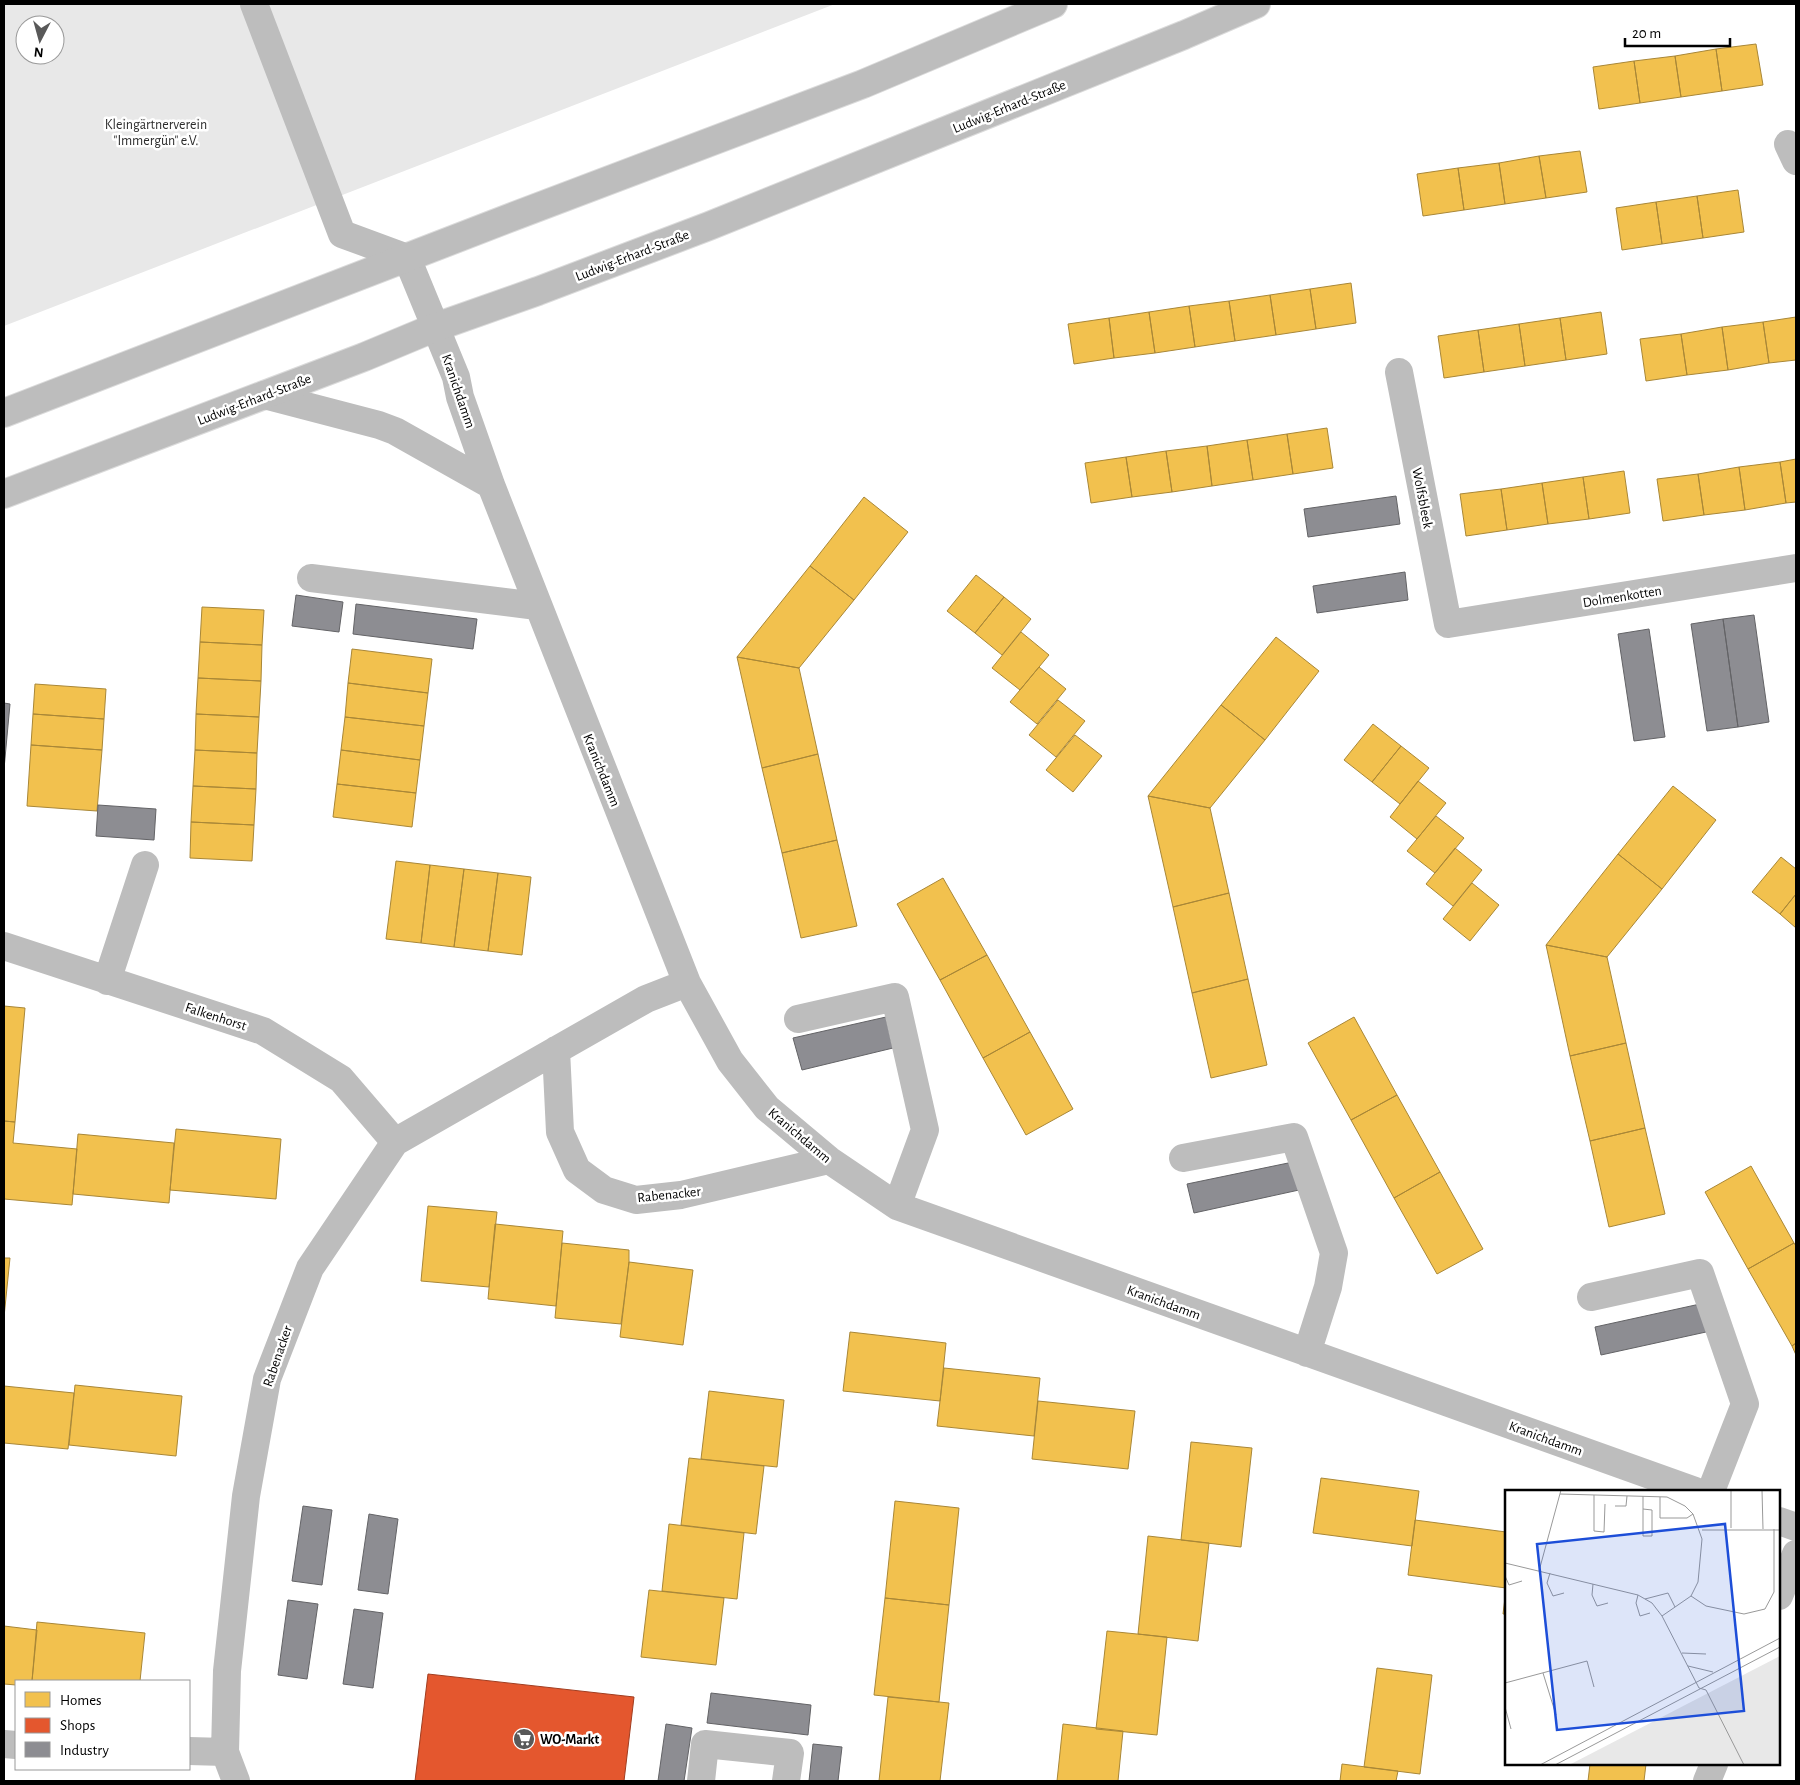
<svg xmlns="http://www.w3.org/2000/svg" width="1800" height="1785" font-family="'Alegreya Sans',sans-serif">
<rect width="100%" height="100%" fill="#fff"/>
<path fill="#e8e8e8" fill-rule="evenodd" d="M4,4H835L4,326ZM25,25H55V55H25Z"/>
<path fill="#f2c14e" stroke="#a98737" d="M1756,44L1763,85L1722,91L1716,49Z
M1716,49L1722,91L1681,97L1675,56Z
M1675,56L1681,97L1640,103L1634,61Z
M1634,61L1640,103L1599,109L1593,67Z
M1580,151L1587,192L1546,198L1539,156Z
M1539,156L1546,198L1505,204L1499,163Z
M1499,163L1505,204L1464,210L1458,168Z
M1458,168L1464,210L1423,216L1417,174Z
M1738,190L1744,232L1703,238L1697,196Z
M1697,196L1703,238L1662,244L1656,202Z
M1656,202L1662,244L1622,250L1616,208Z
M1351,283L1356,323L1316,329L1310,289Z
M1310,289L1316,329L1276,335L1270,295Z
M1270,295L1276,335L1235,341L1229,301Z
M1229,301L1235,341L1195,347L1189,306Z
M1189,306L1195,347L1155,353L1149,312Z
M1149,312L1155,353L1114,358L1109,318Z
M1601,312L1607,354L1566,360L1560,318Z
M1796,317V360L1769,363L1763,322Z
M1109,318L1114,358L1074,364L1068,324Z
M1560,318L1566,360L1525,366L1519,324Z
M1763,322L1769,363L1728,370L1722,327Z
M1519,324L1525,366L1484,372L1478,330Z
M1722,327L1728,370L1687,375L1681,334Z
M1478,330L1484,372L1444,378L1438,336Z
M1681,334L1687,375L1646,381L1640,339Z
M1327,428L1333,468L1293,474L1287,434Z
M1287,434L1293,474L1253,480L1247,440Z
M1247,440L1253,480L1212,486L1207,446Z
M1207,446L1212,486L1172,492L1166,451Z
M1166,451L1172,492L1132,497L1126,457Z
M1126,457L1132,497L1091,503L1085,463Z
M1796,459V502L1786,503L1780,462Z
M1780,462L1786,503L1745,510L1739,467Z
M1739,467L1745,510L1704,515L1698,474Z
M1624,471L1630,513L1589,519L1583,477Z
M1698,474L1704,515L1663,521L1657,479Z
M1583,477L1589,519L1548,524L1542,483Z
M1542,483L1548,524L1507,530L1501,489Z
M1501,489L1507,530L1466,536L1460,494Z
M864,497L908,532L854,600L810,566Z
M810,566L854,600L799,668L737,657Z
M976,575L1004,597L975,633L947,611Z
M1004,597L1031,619L1002,655L975,633Z
M202,607L264,610L262,645L200,642Z
M1021,632L1049,655L1020,690L992,668Z
M1276,637L1319,671L1265,740L1221,705Z
M200,642L262,645L261,681L198,678Z
M352,649L432,659L428,693L348,683Z
M737,657L799,668L818,754L762,768Z
M1039,667L1066,689L1037,724L1010,702Z
M198,678L261,681L259,717L196,714Z
M348,683L428,693L424,726L345,717Z
M35,684L106,689L104,719L33,714Z
M1058,700L1085,721L1056,757L1029,735Z
M1221,705L1265,740L1210,808L1148,796Z
M33,714L104,719L102,750L31,745Z
M196,714L259,717L257,753L195,750Z
M345,717L424,726L420,760L341,750Z
M1373,724L1401,746L1372,782L1344,760Z
M1075,735L1102,756L1073,792L1046,770Z
M31,745L102,750L97,811L27,806Z
M1401,746L1429,768L1400,804L1372,782Z
M195,750L257,753L256,789L193,786Z
M341,750L420,760L416,793L337,784Z
M818,754L837,840L782,853L762,768Z
M1418,781L1446,803L1417,839L1390,817Z
M337,784L416,793L412,827L333,817Z
M193,786L256,789L254,825L191,822Z
M1673,786L1716,820L1662,889L1618,854Z
M1148,796L1210,808L1229,893L1173,907Z
M1436,816L1464,838L1435,873L1407,851Z
M191,822L254,825L252,861L190,858Z
M837,840L857,926L801,938L782,853Z
M1455,848L1482,870L1453,906L1426,884Z
M1618,854L1662,889L1607,957L1546,945Z
M1781,857L1796,869V894L1780,914L1752,892Z
M396,861L430,865L421,943L386,939Z
M430,865L464,869L454,947L421,943Z
M464,869L498,873L488,951L454,947Z
M498,873L531,877L522,955L488,951Z
M943,878L987,955L940,980L897,904Z
M1472,883L1499,905L1470,941L1443,919Z
M1229,893L1248,979L1192,993L1173,907Z
M1796,894V928L1780,914Z
M1546,945L1607,957L1626,1043L1570,1056Z
M987,955L1030,1032L983,1058L940,980Z
M1248,979L1267,1065L1211,1078L1192,993Z
M4,1006L25,1008L15,1122L4,1121Z
M1354,1017L1397,1095L1351,1120L1308,1043Z
M1030,1032L1073,1109L1026,1135L983,1058Z
M1626,1043L1645,1128L1590,1141L1570,1056Z
M1397,1095L1440,1172L1394,1198L1351,1120Z
M4,1121L15,1122L13,1143L77,1149L72,1205L4,1199Z
M1645,1128L1665,1214L1609,1227L1590,1141Z
M176,1129L281,1139L276,1199L170,1190Z
M78,1134L174,1143L169,1203L73,1194Z
M1751,1166L1794,1243L1748,1269L1705,1192Z
M1440,1172L1483,1249L1437,1274L1394,1198Z
M428,1206L497,1212L489,1287L421,1281Z
M495,1224L563,1231L556,1306L488,1299Z
M562,1243L629,1250V1262L621,1324L555,1318Z
M1794,1243L1796,1246V1343L1792,1346L1748,1269Z
M4,1258H10L4,1317Z
M629,1262L693,1270L683,1345L620,1337Z
M850,1332L946,1343L940,1401L843,1391Z
M1796,1343V1355L1792,1346Z
M944,1368L1040,1378L1034,1436L937,1426Z
M75,1385L182,1396L176,1456L69,1445Z
M4,1386L74,1393L68,1449L4,1443Z
M709,1391L784,1400L777,1467L701,1459Z
M1038,1401L1135,1411L1128,1469L1032,1459Z
M1191,1442L1252,1448L1241,1547L1181,1540Z
M689,1458L764,1466L756,1534L681,1525Z
M1321,1478L1419,1491L1412,1546L1313,1533Z
M895,1501L959,1508L949,1605L885,1598Z
M1415,1520L1506,1532V1588L1408,1575Z
M669,1524L744,1533L737,1599L662,1591Z
M1148,1536L1209,1543L1198,1641L1138,1634Z
M649,1590L724,1598L716,1665L641,1657Z
M1506,1590V1614H1503Z
M885,1598L949,1605L939,1702L874,1695Z
M37,1622L145,1633L140,1681H32Z
M4,1626L37,1630L32,1681H16V1685L4,1684Z
M1107,1631L1167,1637L1157,1735L1096,1729Z
M1377,1668L1432,1675L1420,1774L1364,1767Z
M888,1697L949,1703L940,1781H879Z
M1063,1724L1123,1731L1118,1781H1057Z
M1342,1764L1398,1771L1396,1781H1340Z
M1590,1764H1646L1644,1781H1588Z"/>
<path fill="#e4572e" stroke="#a03d20" d="M428,1674L634,1697L624,1781H415Z"/>
<path fill="#8d8d92" stroke="#636366" d="M1396,496L1400,524L1308,537L1304,509Z
M1405,572L1408,600L1317,613L1313,586Z
M296,595L343,602L339,632L292,626Z
M356,604L477,619L473,649L353,634Z
M1754,615L1769,722L1738,727L1723,619Z
M1723,619L1738,727L1707,731L1691,624Z
M1649,629L1665,737L1634,741L1618,634Z
M4,703L10,704L4,769Z
M98,805L156,809L154,840L96,836Z
M886,1017L893,1048L802,1070L793,1038Z
M1293,1162L1299,1190L1194,1213L1187,1184Z
M1700,1304L1706,1332L1601,1355L1595,1327Z
M303,1506L332,1510L322,1585L292,1581Z
M369,1514L398,1519L388,1594L358,1590Z
M288,1600L318,1604L307,1679L278,1675Z
M354,1609L383,1613L373,1688L343,1684Z
M711,1693L811,1705L808,1735L707,1723Z
M666,1724L692,1728L684,1781H658Z
M813,1744L842,1747L838,1781H809Z"/>
<g fill="none" stroke-linecap="round" stroke-linejoin="round">
<g stroke="#dbdbdb" stroke-width="30">
<path id="major" d="M4,413L512,217L863,84L1053,4
M4,494L364,357L436,327L538,291L709,226L1184,35L1256,4"/>
</g>
<path stroke="#bdbdbd" stroke-width="28" d="M254,4L342,234L407,258L456,377L460,397L491,485L687,983L730,1061L767,1108L829,1160L897,1206L1695,1491
M1788,144L1796,161
M1399,372L1448,624L1796,568
M264,395L379,425L395,431L491,485
M311,578L537,606
M4,946L263,1031L341,1079L395,1142
M107,981L145,865
M798,1019L895,997L925,1130L897,1206
M556,1050L560,1132L577,1170L604,1190L636,1200L681,1195L829,1160
M1183,1158L1294,1137L1334,1253L1328,1287L1307,1353
M1591,1297L1700,1273L1745,1404L1711,1491
M1779,1521L1796,1527
M1779,1596L1796,1554
M4,1744L16,1745
M189,1751L225,1752
M236,1781L225,1752L227,1671L246,1496L267,1379L310,1268L395,1142L646,999L687,983
M701,1781L705,1744L790,1753L786,1781
M1707,1781L1714,1764"/>
<use href="#major" stroke="#bdbdbd" stroke-width="28"/>
</g>
<defs>
<g id="supermarket-disc" transform="scale(1.125)"><circle r="9.5" fill="#595959" stroke="#fff"/><path d="M-6-5.5h2.5l.6 2H6L4.5 2H-2.5L-4.4-4H-6ZM-1.5 3.2a1.3 1.3 0 1 0 .1 0ZM3 3.2a1.3 1.3 0 1 0 .1 0Z" fill="#fff"/></g>
</defs>
<g fill-rule="evenodd">
<use href="#supermarket-disc" x="524" y="1739"/>
</g>
<g text-anchor="middle" stroke-width="5" stroke-linejoin="round" paint-order="stroke">
<g font-size="14" fill="#000" stroke="#fff">
<text transform="translate(1009 106) rotate(-22)" y="5">Ludwig-Erhard-Straße</text>
<text transform="translate(632 255) rotate(-21)" y="5">Ludwig-Erhard-Straße</text>
<text transform="translate(459 391) rotate(71)" y="5">Kranichdamm</text>
<text transform="translate(254 399) rotate(-21)" y="5">Ludwig-Erhard-Straße</text>
<text transform="translate(1423 498) rotate(79)" y="5">Wolfsbleek</text>
<text transform="translate(1622 596) rotate(-9)" y="5">Dolmenkotten</text>
<text transform="translate(602 770) rotate(68)" y="5">Kranichdamm</text>
<text transform="translate(216 1016) rotate(18)" y="5">Falkenhorst</text>
<text transform="translate(800 1135) rotate(40)" y="5">Kranichdamm</text>
<text transform="translate(669 1194) rotate(-6)" y="5">Rabenacker</text>
<text transform="translate(1164 1302) rotate(20)" y="5">Kranichdamm</text>
<text transform="translate(277 1356) rotate(-71)" y="5">Rabenacker</text>
<text transform="translate(1546 1438) rotate(20)" y="5">Kranichdamm</text>
</g>
<g font-size="14" fill="#2c2c2c" stroke="#fff">
<text x="156" y="129">Kleingärtnerverein<tspan x="156" dy="16">"Immergün" e.V.</tspan></text>
</g>
<g font-size="14" font-weight="bold" fill="#000" stroke="#fff" text-anchor="start">
<text x="540" y="1744">WO-Markt</text>
</g>
</g>
<g transform="translate(1505 1490)">
<rect width="275" height="275" fill="#fff"/>
<path d="M275,166V275H64Z" fill="#e8e8e8"/>
<path fill="none" stroke="#999" stroke-width="1" d="M226,0V38M257,0L258,39M55,4L162,7L180,16L188,24L197,49L193,92L186,106L157,126M89,5V41L99,42L100,14M155,7V28H182L188,24M110,16H121L122,6M138,19L147,20V46H138V6M197,40H275M0,73L133,105L147,113L157,126L194,198L201,200L239,275M34,81L56,0M45,83L42,93L48,106L59,103M0,86L4,95L17,91M88,94L87,105L92,116L103,113M133,105L131,113L135,126L145,123M186,106L201,116L239,124L260,119L269,102V39M140,109L163,103L170,117M177,163L201,164M183,176L208,182M38,183L51,225M0,193L82,171L89,197M0,217L6,239M35,275L275,148M50,275L275,157"/>
<path fill="#1d4ed8" fill-opacity="0.15" stroke="#1d4ed8" stroke-width="2.5" d="M220,34L239,221L52,240L32,54Z"/>
<rect width="275" height="275" fill="none" stroke="#000" stroke-width="2.5"/>
</g>
<rect width="1800" height="1785" fill="none" stroke="#000000" stroke-width="10"/>
<rect x="15" y="1680" width="175" height="90" fill="#ffffff" stroke="#999999"/>
<rect x="25" y="1692" width="25" height="15" fill="#f2c14e" stroke="#999999"/>
<text x="60" y="1705" font-size="15" fill="#000000">Homes</text>
<rect x="25" y="1718" width="25" height="15" fill="#e4572e" stroke="#999999"/>
<text x="60" y="1730" font-size="15" fill="#000000">Shops</text>
<rect x="25" y="1742" width="25" height="15" fill="#8d8d92" stroke="#999999"/>
<text x="60" y="1755" font-size="15" fill="#000000">Industry</text>
<g transform="translate(40 40) rotate(186)"><circle r="24" fill="#ffffff" stroke="#999999"/>
<path d="M0-4L9 19L0 12L-9 19Z" fill="#595959"/>
<text y="-8" font-size="14" font-weight="bold" text-anchor="middle" fill="#000000">N</text>
</g>
<path d="M1625 38v8h105v-8" fill="none" stroke="#000000" stroke-width="2.5"/>
<text x="1632" y="38" font-size="15" fill="#000000" stroke="#ffffff" stroke-width="4" paint-order="stroke">20 m</text>
</svg>
